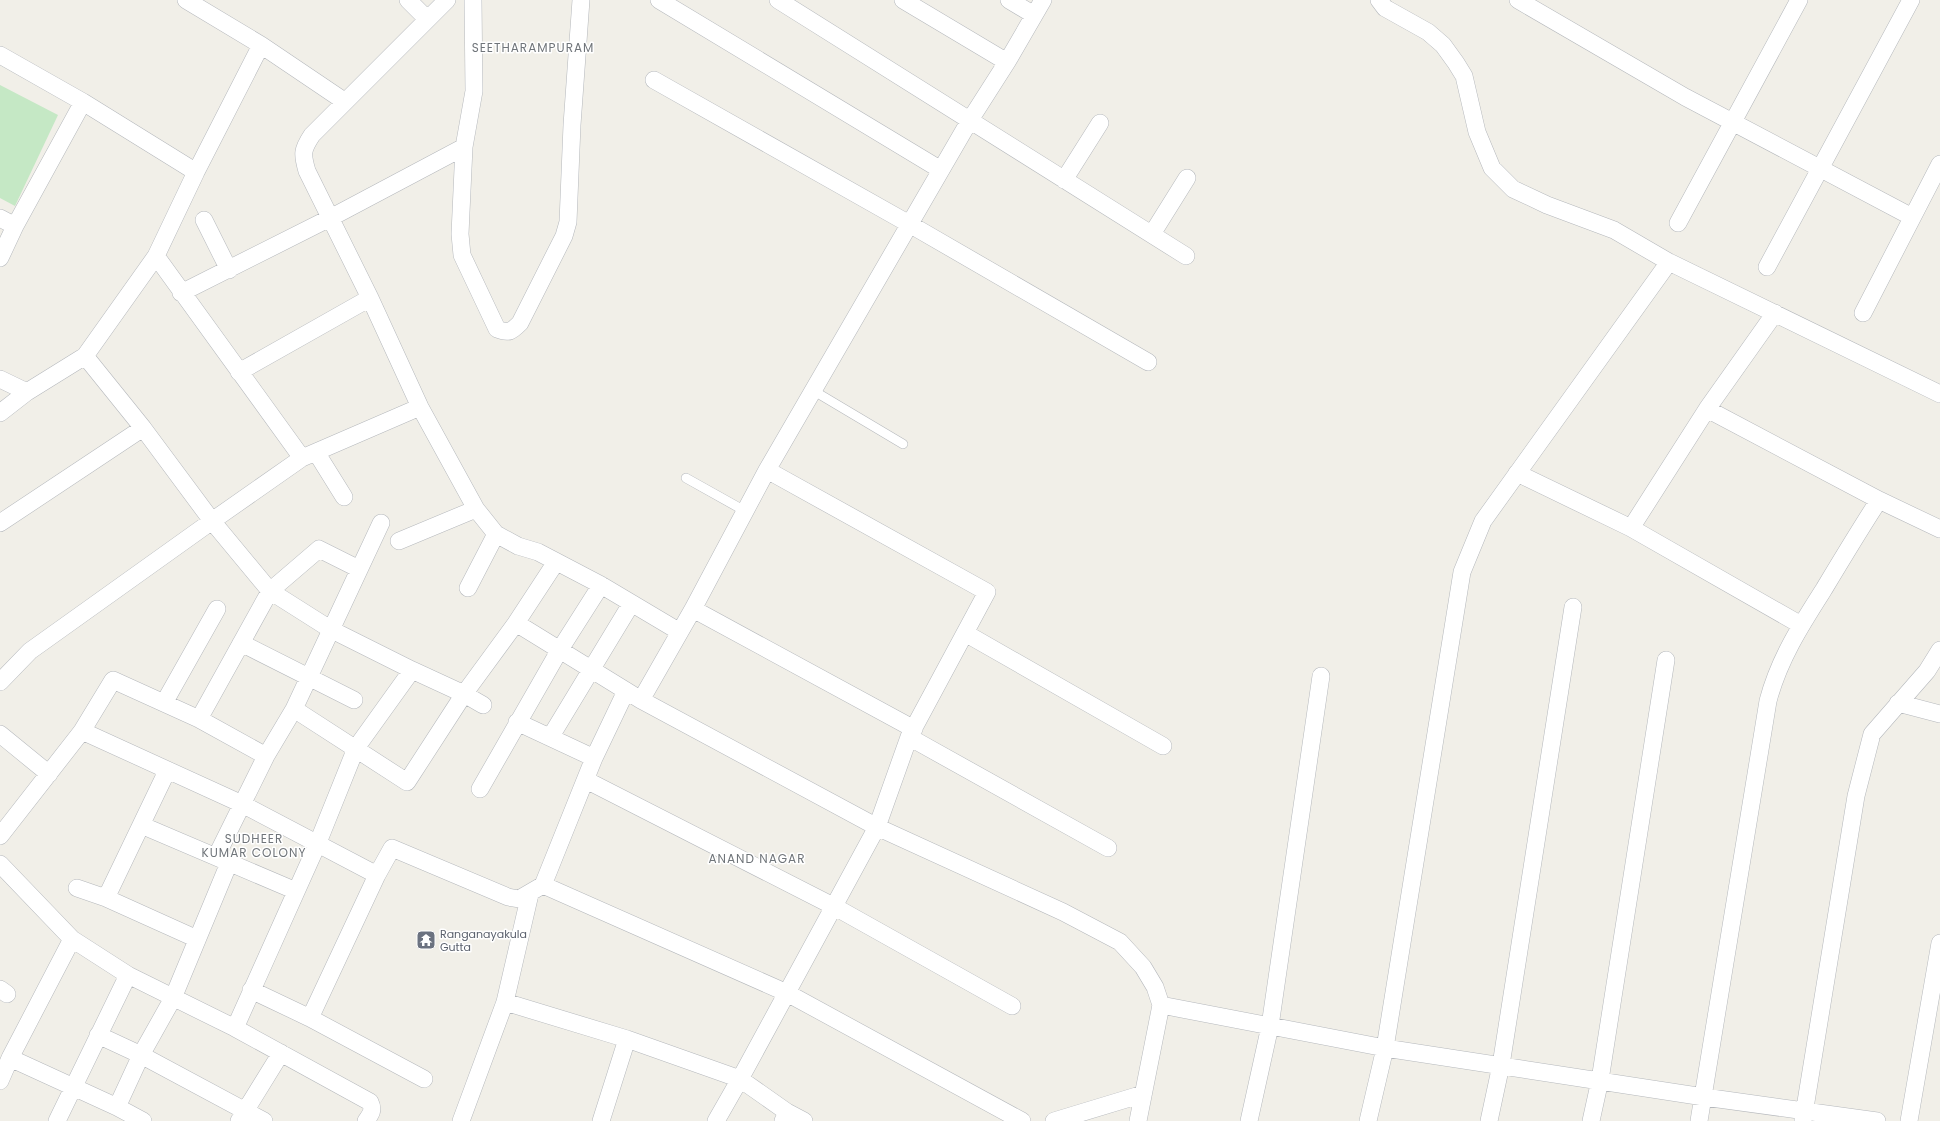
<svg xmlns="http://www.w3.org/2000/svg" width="1940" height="1121" font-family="Poppins,sans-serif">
<rect width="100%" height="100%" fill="#f1efe8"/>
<path fill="#c5e8c5" d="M0,85L58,115L15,206L0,198Z"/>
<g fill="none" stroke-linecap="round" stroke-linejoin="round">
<g stroke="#b5b8bc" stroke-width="10">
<path id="service" d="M814,391L903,444
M686,478L745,511"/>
</g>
<g stroke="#b5b8bc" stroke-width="18">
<path id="minor" d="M186,0L261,45L344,101
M408,0L427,19
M447,0L312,135C302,150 302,154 307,171L370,298L420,407L476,509L496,534L518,546L538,552L601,585L680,632
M473,0L474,91L464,147L460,234L462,255L497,329C509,334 512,331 520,323L564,236L568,222L572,125L581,0
M659,0L941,170
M778,0L1186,256
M903,0L1007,62
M1009,0L1034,15
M1379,0L1385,8L1428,32L1443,45L1456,63L1464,76L1477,132L1492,168L1513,189L1547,205L1614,230L1669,262L1940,394
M1518,0L1685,97L1912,217
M0,55L83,102L196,172
M654,80L911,225L1148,362
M1064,180L1100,123
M0,218L15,226
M204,220L229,270
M1678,223L1799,0
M1152,234L1187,178
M156,256L302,458
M0,258L15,226L83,102
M1767,267L1911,0
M181,293L332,217L464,147
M1863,313L1940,164
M85,356L143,428L212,521L302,458L420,407
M239,372L370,298
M0,379L27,392
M0,413L27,392L85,356L156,256L196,172L261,45
M316,452L344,497
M767,470L987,592L909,737
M1517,473L1631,528L1801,625
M1879,500L1940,529
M0,523L143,428
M1631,528L1707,409L1775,313
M399,541L476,509
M468,588L496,534
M693,609L914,729
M516,623L641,700L877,827L740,1079L787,1112L783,1121
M965,633L1163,746
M241,643L354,700
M0,682L30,651L212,521L270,591L330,629L412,670L464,694L483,705
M641,700L693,609L767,470L970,120L1007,62L1043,0
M164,703L217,609
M1898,703L1940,714
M294,709L407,782L464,694L516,623L556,562
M199,719L270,591L319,549L359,569
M517,722L594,758
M82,731L242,804L377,875L310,1018
M0,734L49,774
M551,736L631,604
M167,771L106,898L197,939
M586,780L835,907L1012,1006
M480,789L559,651L601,585
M141,825L296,891
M0,836L82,731L113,680L199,719L266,756
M1108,848L909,737L877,827L1063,912L1120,942L1143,967L1155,987L1161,1005L1138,1121
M216,857L266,756L294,709L381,523
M0,864L72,939L128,975L235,1028L370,1102C374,1110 371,1114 366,1121
M377,875L392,848L508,897L519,899L543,885L594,758L626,691
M543,885L787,993L1022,1121
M77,888L106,898
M0,989L7,994
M251,990L310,1018L424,1079
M505,1002L627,1039L740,1079L716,1121
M1161,1005L1385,1048L1704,1097L1877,1121
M235,1028L317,845L356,748L412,670
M98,1035L141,1055L264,1121
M10,1058L117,1107L143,1121
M0,1081L10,1058L72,939
M117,1107L141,1055L173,998L229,863
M787,1112L804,1121
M1803,1120L1856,796L1872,734L1927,671L1940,650
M57,1121L128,975
M239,1121L281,1053
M461,1121L505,1002L530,894
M601,1121L627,1039
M1054,1121L1143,1094
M1249,1121L1270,1026L1321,676
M1368,1121L1385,1048L1462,572L1483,521L1669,262
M1489,1121L1501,1065L1573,607
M1591,1121L1600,1080L1666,660
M1699,1121L1768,701C1779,659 1801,625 1824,589C1842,559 1860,529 1879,500L1707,409
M1909,1121L1940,943"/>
</g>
<use href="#service" stroke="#fff" stroke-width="9"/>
<use href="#minor" stroke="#fff" stroke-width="17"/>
</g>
<defs>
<g id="temple-square" transform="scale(1)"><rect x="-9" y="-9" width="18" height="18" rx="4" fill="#6b7280" stroke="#fff"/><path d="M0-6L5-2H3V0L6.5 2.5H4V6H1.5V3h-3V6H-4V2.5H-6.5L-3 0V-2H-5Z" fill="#fff"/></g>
</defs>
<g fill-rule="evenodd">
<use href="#temple-square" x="426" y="940"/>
</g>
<g text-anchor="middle" stroke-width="3" stroke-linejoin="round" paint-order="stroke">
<g font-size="11" fill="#5b616d" stroke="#fff" text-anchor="start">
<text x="440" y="938">Ranganayakula<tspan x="440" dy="13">Gutta</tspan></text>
</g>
<g font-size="12" letter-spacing="1" fill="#70757a" stroke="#fff">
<text x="533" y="52">SEETHARAMPURAM</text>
<text x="254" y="843">SUDHEER<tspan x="254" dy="14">KUMAR COLONY</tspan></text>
<text x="757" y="863">ANAND NAGAR</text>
</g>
</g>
</svg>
